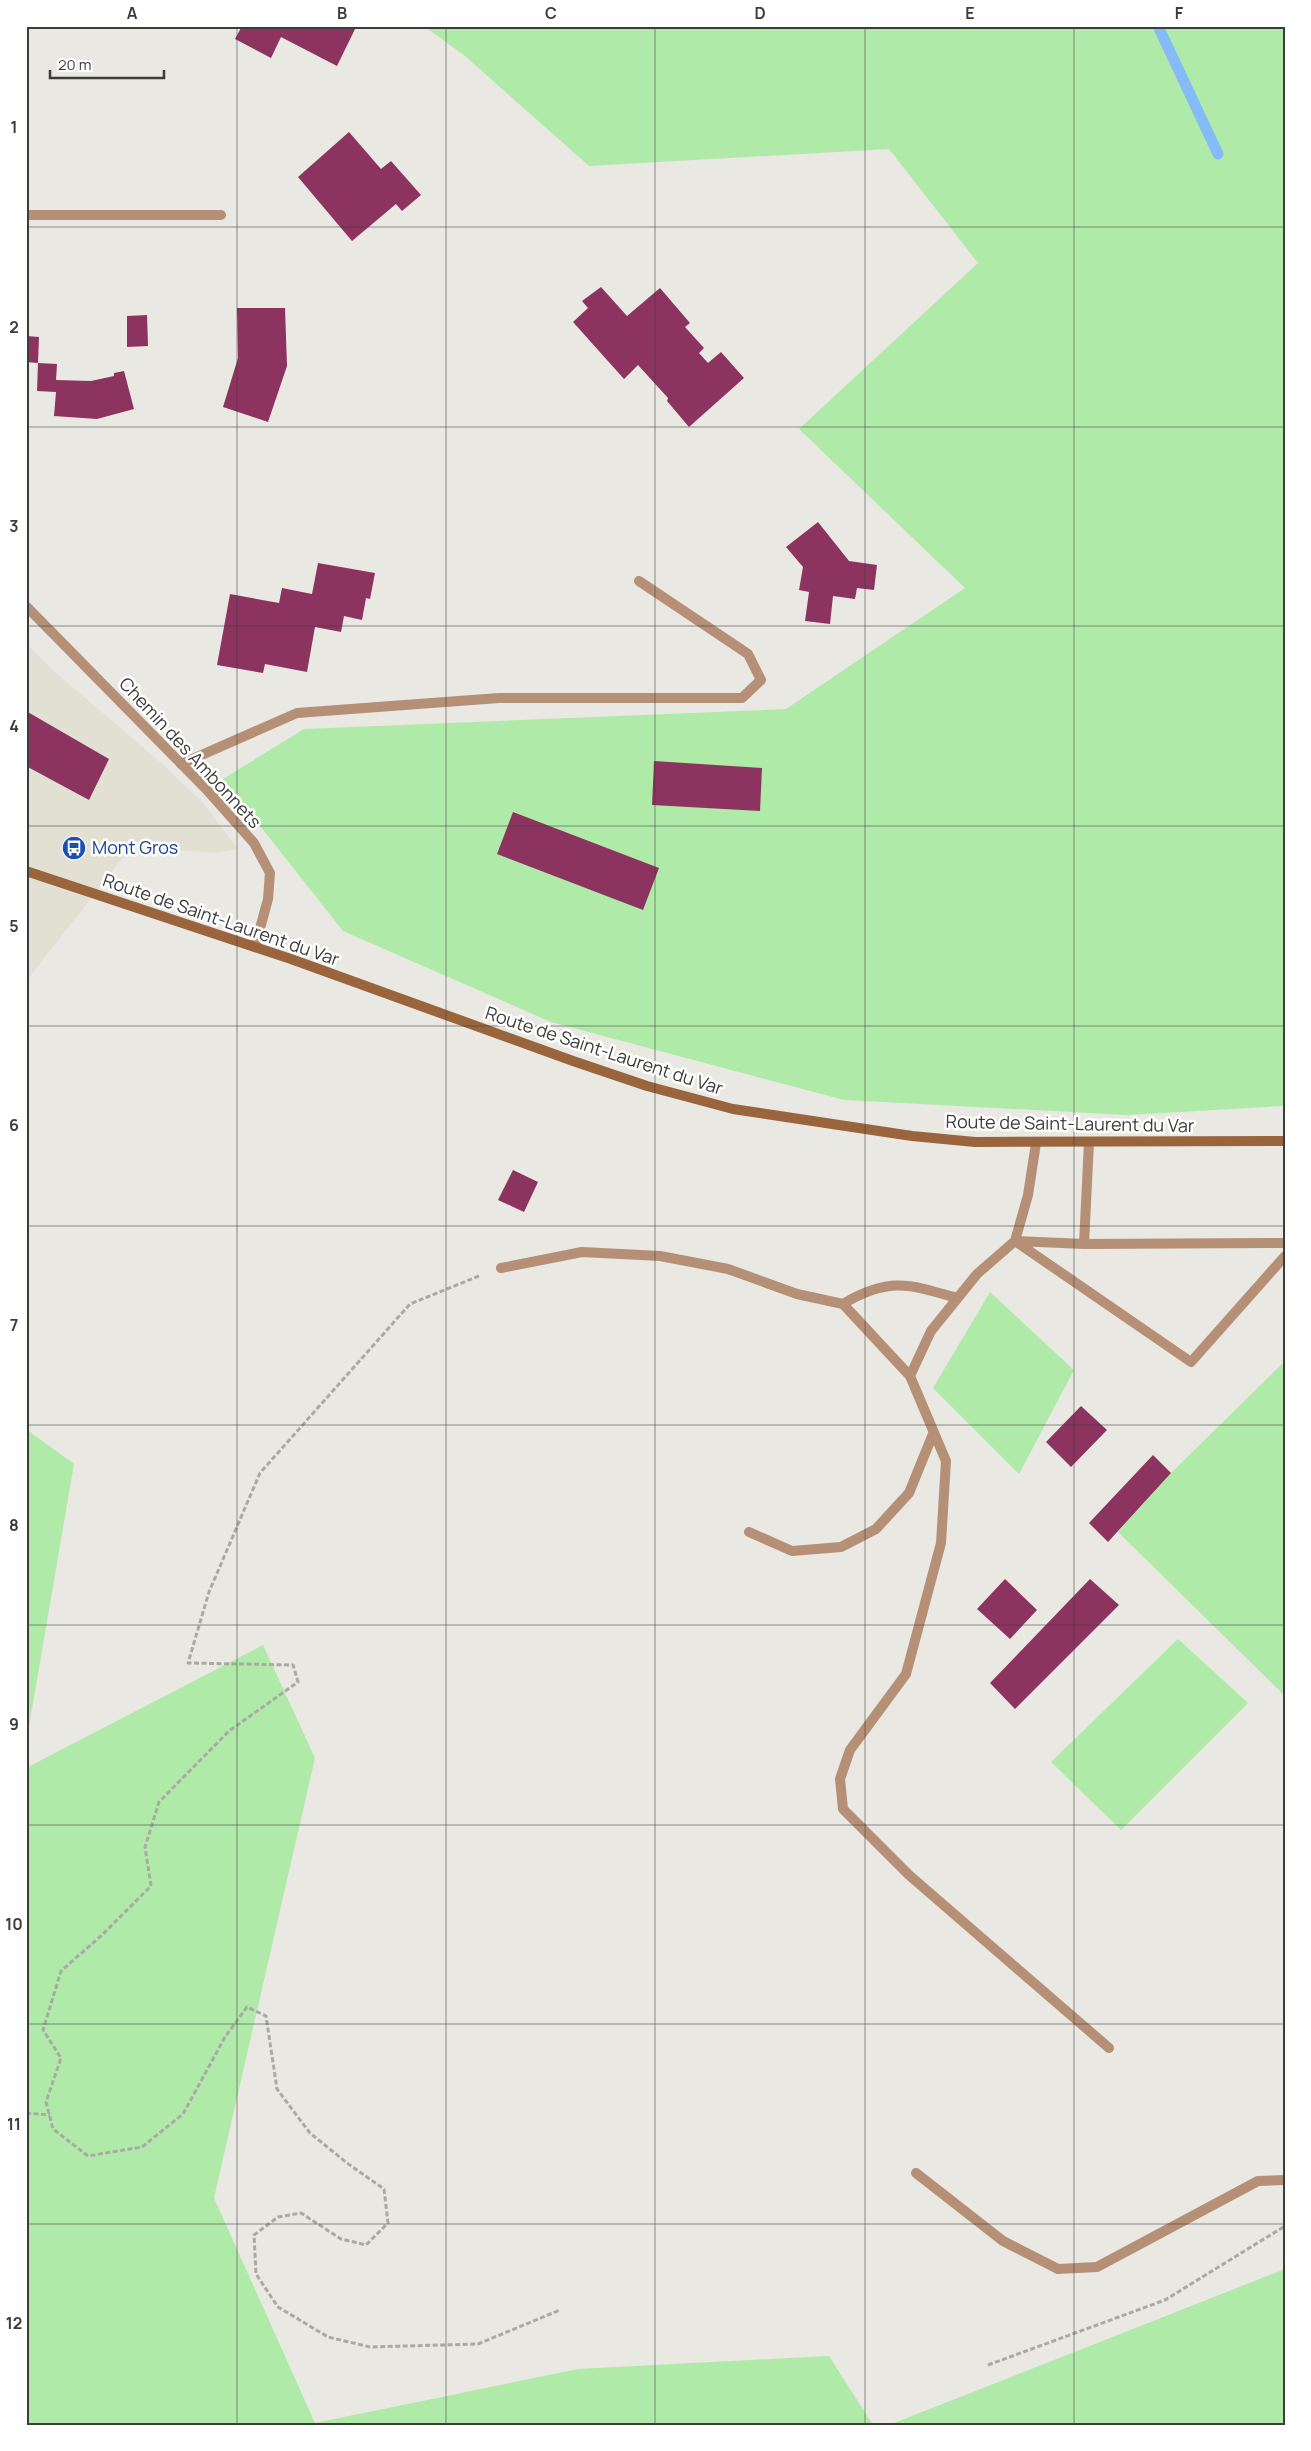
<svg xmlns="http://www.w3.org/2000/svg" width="1311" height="2451" font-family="Manrope,sans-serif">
<rect width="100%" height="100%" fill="#e9e8e2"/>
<path fill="#e2e0d2" d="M26,644L56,673L160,762L203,803L238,849L213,853L132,846L26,981Z"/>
<path fill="#b0eaa8" d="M424,26H1285V1106L1127,1115L844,1100L551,1022L343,931L223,779L304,729L786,709L965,588L799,429L978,263L889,149L589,166L465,56Z
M990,1292L1074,1370L1019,1474L933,1388Z
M1285,1361V1696L1118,1532L1171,1473Z
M26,1429L74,1464L26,1744Z
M1178,1639L1248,1703L1121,1830L1051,1762Z
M263,1645L315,1758L214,2198L315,2423L578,2369L829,2356L873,2425H26V1768Z
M1285,2269V2425H889Z"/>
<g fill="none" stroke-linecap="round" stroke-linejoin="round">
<path stroke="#85bbf8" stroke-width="11" d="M1158,26L1218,154"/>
</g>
<path fill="#8c345f" d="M242,26H258L263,29L265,26L356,27L337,66L281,37L271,58L235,39Z
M349,132L381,169L391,161L421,195L402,211L396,204L352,241L298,177Z
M601,287L627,316L660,288L690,323L685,327L704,348L699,353L708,363L721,352L744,378L689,427L667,401L668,398L638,365L624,379L573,322L588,308L582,301Z
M285,308L287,366L268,422L223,407L238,358L237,308Z
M147,315L148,346L127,347V316Z
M26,336L39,337L38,363L57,364L56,380L91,381L114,376V373L124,371L134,409L97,419L54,416L56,392L37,391L38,363L26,362Z
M818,522L849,561L877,565L874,590L857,588L855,599L833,596L830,624L805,621L809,592L799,590L803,567L786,547Z
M318,563L375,573L370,599L366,598L362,620L344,616L341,632L315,627L307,672L265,664L263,673L217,665L230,594L279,603L282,588L312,594Z
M26,711L109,759L89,800L26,766Z
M654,761L762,768L760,811L652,805Z
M513,812L659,868L643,910L497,854Z
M513,1170L538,1182L524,1212L498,1200Z
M1081,1406L1107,1430L1071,1467L1046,1442Z
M1153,1455L1171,1473L1108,1542L1089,1523Z
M1005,1579L1037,1610L1010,1639L977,1609Z
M1090,1579L1119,1605L1015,1709L990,1683Z"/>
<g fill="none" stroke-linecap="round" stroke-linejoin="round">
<path stroke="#aaaaa5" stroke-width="3" stroke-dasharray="5 2.5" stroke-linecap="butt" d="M479,1276L410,1304L260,1473L209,1592L188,1663L293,1665L298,1682L229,1731L159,1802L145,1847L151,1886L102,1935L61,1971L43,2030L61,2058L46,2102L53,2129L88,2156L142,2147L183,2114L225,2037L247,2007L266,2016L277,2089L310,2133L347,2163L384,2189L388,2223L366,2245L341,2239L301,2213L278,2217L254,2235L256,2274L278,2307L328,2337L370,2347L478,2344L560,2310
M26,2113L50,2115
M988,2365L1165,2300L1285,2226"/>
<path stroke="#b59076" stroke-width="10" d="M181,764L297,713L499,698H742L761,680L748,654L639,581
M1089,1142L1084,1244L1285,1243
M1036,1143L1028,1195L1015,1241L1191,1362L1285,1256
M1084,1244L1015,1241L977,1274L931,1331L910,1376L946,1461L941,1543L906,1674L850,1750L840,1779L843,1809L909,1875L1109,2048
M501,1268L582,1252L660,1256L728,1269L797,1294L843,1304L910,1376
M843,1304C888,1277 909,1284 957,1298
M749,1532L792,1551L841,1547L876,1529L909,1493L933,1434
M916,2173L1003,2241L1058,2269L1097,2267L1258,2181L1285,2180"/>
<path stroke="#b59076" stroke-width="10" d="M26,215H221
M26,606L206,789L254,843L270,873L268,899L255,947"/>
<path stroke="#9a653d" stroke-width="10" d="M26,871L291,959L573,1061L647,1086L733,1109L912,1136L975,1142L1285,1141"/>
</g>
<path fill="none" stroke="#3c3c3a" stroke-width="1" stroke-opacity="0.55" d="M237,26V2425M446,26V2425M655,26V2425M865,26V2425M1074,26V2425M26,227H1285M26,427H1285M26,626H1285M26,826H1285M26,1026H1285M26,1226H1285M26,1425H1285M26,1625H1285M26,1825H1285M26,2024H1285M26,2224H1285"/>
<defs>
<g id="bus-disc" transform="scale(1.25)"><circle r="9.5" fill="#1a4fb4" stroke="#fff"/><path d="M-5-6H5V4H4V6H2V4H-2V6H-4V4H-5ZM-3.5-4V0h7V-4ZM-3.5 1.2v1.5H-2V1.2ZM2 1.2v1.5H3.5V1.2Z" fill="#fff"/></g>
</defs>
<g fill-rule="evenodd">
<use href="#bus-disc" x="74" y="848"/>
</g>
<g text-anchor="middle" stroke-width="5" stroke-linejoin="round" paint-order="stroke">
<g font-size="18" fill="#3c3c3a" stroke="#fff">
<text transform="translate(190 753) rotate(47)" y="6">Chemin des Ambonnets</text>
<text transform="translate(221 920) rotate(19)" y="6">Route de Saint-Laurent du Var</text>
<text transform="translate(604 1051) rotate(18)" y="6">Route de Saint-Laurent du Var</text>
<text transform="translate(1070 1124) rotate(1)" y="6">Route de Saint-Laurent du Var</text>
</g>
<g font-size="18" fill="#164399" stroke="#fff" text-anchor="start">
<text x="92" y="854">Mont Gros</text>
</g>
</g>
<rect width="1311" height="2451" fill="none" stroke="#ffffff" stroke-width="55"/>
<path d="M50 70v8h114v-8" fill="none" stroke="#3c3c3a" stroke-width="2.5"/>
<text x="58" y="70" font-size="15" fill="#3c3c3a" stroke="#ffffff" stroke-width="4" paint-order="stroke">20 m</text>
<rect x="28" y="28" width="1256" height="2396" fill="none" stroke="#3c3c3a" stroke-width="2"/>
<g font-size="16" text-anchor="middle" font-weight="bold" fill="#3c3c3a">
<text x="132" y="19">A</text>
<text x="342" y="19">B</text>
<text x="551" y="19">C</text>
<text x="760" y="19">D</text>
<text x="970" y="19">E</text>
<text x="1179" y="19">F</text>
<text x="14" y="133">1</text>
<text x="14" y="333">2</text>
<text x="14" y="532">3</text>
<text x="14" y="732">4</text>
<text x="14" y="932">5</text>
<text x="14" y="1131">6</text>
<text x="14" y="1331">7</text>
<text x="14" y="1531">8</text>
<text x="14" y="1730">9</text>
<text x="14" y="1930">10</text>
<text x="14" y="2130">11</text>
<text x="14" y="2329">12</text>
</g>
</svg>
